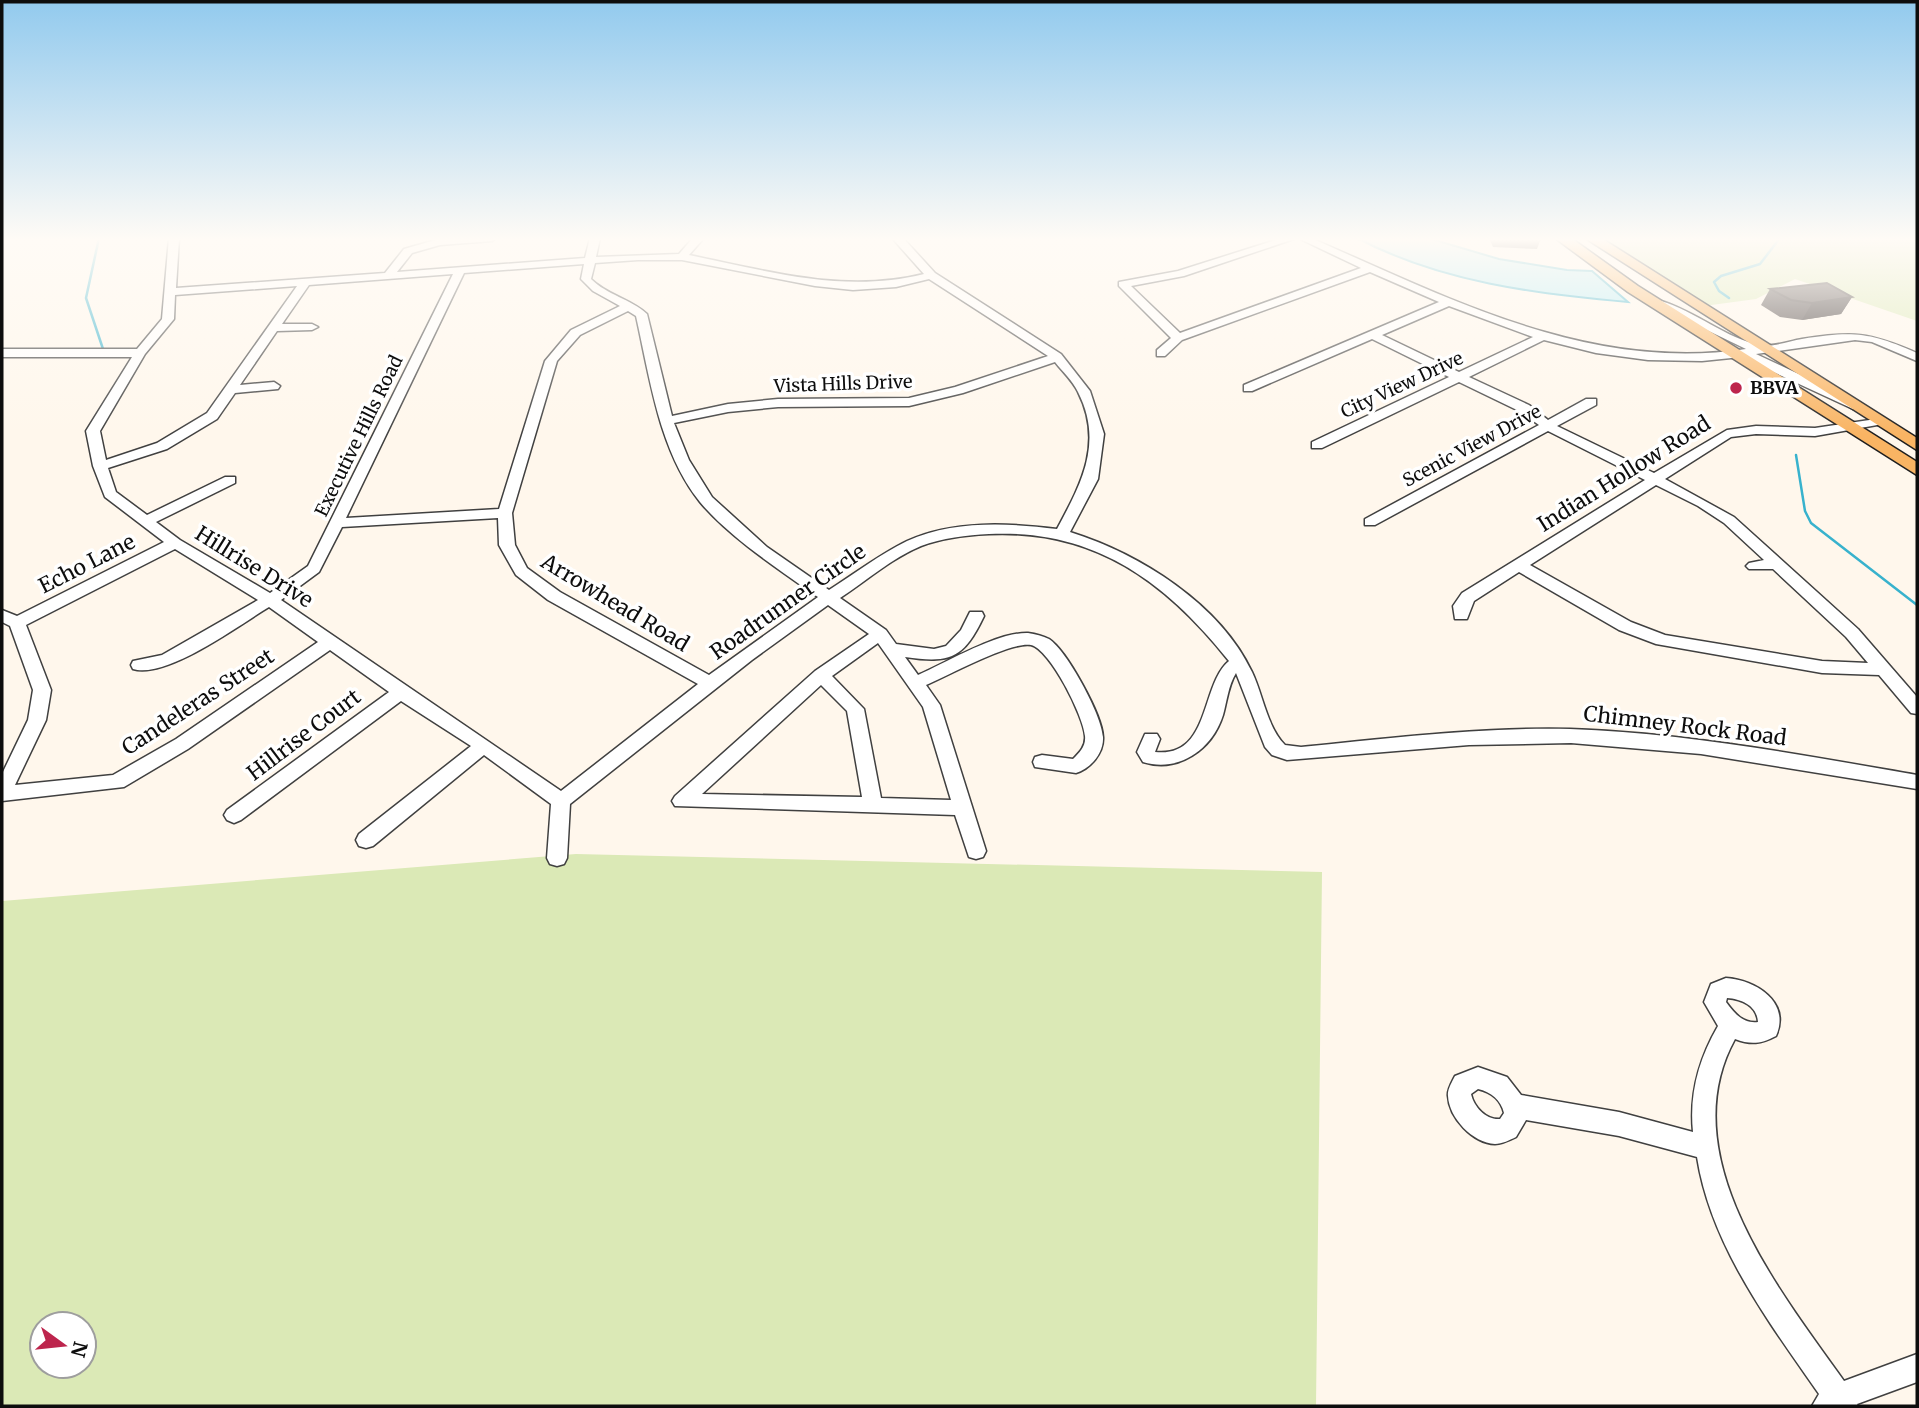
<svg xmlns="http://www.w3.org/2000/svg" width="1919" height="1408" font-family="Merriweather,serif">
<rect width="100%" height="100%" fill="#fff7ec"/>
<path fill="#dbe9b6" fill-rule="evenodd" d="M1601,238H1917V321L1795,279L1756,299L1704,306Z
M576,854L1322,872L1316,1406H2V901ZM42,1324H84V1366H42Z"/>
<path fill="#b1ebf6" stroke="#38b2cd" stroke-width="2" d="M1357,238H1428L1499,259L1567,270L1592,271L1628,302C1536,294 1440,282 1357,238Z"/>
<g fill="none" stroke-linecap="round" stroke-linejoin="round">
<path stroke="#38b2cd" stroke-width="2.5" d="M99,238L86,298L103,349
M1729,298L1719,291L1714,282L1721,276L1760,264L1780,238
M1796,455L1805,511L1811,523L1917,605"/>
<g stroke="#404040" stroke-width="3">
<path id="minor" d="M169,238H179L176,288L385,273L404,249L439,239L497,238L492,241L440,245L412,253L397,272L585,258L590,238H600L596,257L679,254L693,238H704L689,255C768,271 844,294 924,274L892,238H903L935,273L1061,354L1090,391L1104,434L1098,479L1070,532C1140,554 1220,604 1252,672C1263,695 1267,727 1285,745L1301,747C1391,738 1480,727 1570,729C1687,733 1802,755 1917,775V789L1701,754L1571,743L1469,745L1287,760L1272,755L1265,747L1236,673C1228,686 1227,701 1223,715C1212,750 1178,773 1143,762L1137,752L1145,734H1157L1160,739L1155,752C1211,758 1200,685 1229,661C1166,582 1095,529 989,534C967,535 942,538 921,546C892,558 866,581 840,598L886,630L896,644L934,649L946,646L961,630L970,612H982L984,616C964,658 951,664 905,657L918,675C948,662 997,632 1028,633C1035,634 1043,636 1049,639C1067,651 1102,715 1103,737C1104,753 1090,769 1076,773L1035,767L1033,762L1035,757L1042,755L1073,759C1080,752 1086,746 1085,736C1084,717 1050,649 1031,645C1011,641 947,676 926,685L940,705L986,851L983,857L976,859L969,857L955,815L675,806L672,801L675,796L815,671L869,634L828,605L752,660L570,804L567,858L564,864L557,866L550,864L547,858L551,804L484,755L373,846L366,848L359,846L356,840L359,834L471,746L401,701L241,820L234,823L227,820L224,815L227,810L389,692L330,650L188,749L124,787L2,801V774L28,720L33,690L10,626L2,622V610L17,616L164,542L105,497L93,466L86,431L132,357H2V349H137L162,319ZM638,260H682L815,286L853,290L896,287L929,279L1048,356L955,387L909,398L778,399L728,404L672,416L647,314C631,299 607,295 591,279L595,263ZM584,264L581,279L593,291L620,306L571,330L545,361L499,509L346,518L464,273ZM453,274L308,566L270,593L180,540L156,522L235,483V477H225L147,515L116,492L108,468L167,449L217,419L235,393L278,389L280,386L274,382L240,385L277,331L312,330L318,327L312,324H282L309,285ZM297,286L207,413L157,443L106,460L100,431L145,354L174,319L175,295ZM628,311L636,316C650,378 659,451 700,502C729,537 781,571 818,597L709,675L560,592L527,568L515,545L512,513L557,361L580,335ZM1055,362C1062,371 1073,381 1078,392C1104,443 1081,484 1057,529C1009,523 953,520 907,541C880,554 854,574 829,590L767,547L712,497L689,460L674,423L728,412L778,407L909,406L963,393ZM498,518L499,545L516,575L548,600L698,684L561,791L281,600L319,572L342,527ZM175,549L258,600L162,655L133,661L131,665L133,669C167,679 239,625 269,607L318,642L176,739L113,775L15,785L46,720L51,690L26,625ZM878,643L923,707L951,800L881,798L864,709L832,676ZM821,685L847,711L862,797L702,794Z
M1282,238H1297L1184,276L1131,286L1180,333L1361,268L1298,238H1311C1448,298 1591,373 1746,349L1657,306V302L1661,301C1695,311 1727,339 1760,345C1771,348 1789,341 1802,339C1853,331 1869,332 1917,353V361L1872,342L1855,340L1756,354L1858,402L1859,405L1853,409L1741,357L1702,361L1648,360L1596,353L1544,340L1469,377L1529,405L1548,420L1586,399H1596V405L1557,426L1654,473L1727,430L1756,426L1815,428L1883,418V424L1815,436L1756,434L1731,437L1665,479L1734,517L1858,629L1917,697V714L1911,713L1879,675L1822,673L1656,644L1619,630L1519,572L1474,601L1467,619H1455L1453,606L1462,593L1645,480L1548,431L1375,525H1365V519L1539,425L1519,411L1459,382L1322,448H1312V442L1449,377L1372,339L1252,391H1244V385L1439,302L1370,272L1182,340L1165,356H1157V350L1171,338L1119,286V282L1178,271ZM1449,306L1533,337L1459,372L1382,335ZM1656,485L1698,506L1724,523L1764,560L1749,563L1746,566L1749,569H1773L1846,637L1868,663L1822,661L1665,635L1631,622L1530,565Z
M1726,978C1756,980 1791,1002 1776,1036C1761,1044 1751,1045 1735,1039C1671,1155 1779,1290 1844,1381L1917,1354V1382L1857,1404L1858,1406H1812L1819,1394C1769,1322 1711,1246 1697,1157L1619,1136L1526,1120L1516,1137C1510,1140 1502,1144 1495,1144C1473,1143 1449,1118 1448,1096C1447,1090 1452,1082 1455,1076L1478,1067L1507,1077L1521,1095L1619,1112L1693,1132C1689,1093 1699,1059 1718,1026L1704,1002L1711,984ZM1727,998C1742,999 1757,1006 1758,1022C1743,1024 1734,1013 1726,1002ZM1478,1089C1491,1092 1501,1100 1504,1113L1500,1119C1486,1120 1474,1107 1471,1094Z"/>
</g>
<g stroke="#1e1e1e" stroke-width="3">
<path id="major" d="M1555,238H1571L1638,286L1917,462V475L1628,292Z
M1585,238H1601L1917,438V450Z"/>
</g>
<use href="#minor" fill="#fff" fill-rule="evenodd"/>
<use href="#major" fill="#f9b463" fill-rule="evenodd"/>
</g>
<path fill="#49403f" d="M1489,238H1541L1537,249L1493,247Z
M1770,289L1852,297L1841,314L1802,320L1780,317L1761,305Z"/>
<path fill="#3c3433" d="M1852,297L1841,314L1802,320L1812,303Z"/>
<path fill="#554b49" stroke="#3c3433" stroke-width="2" d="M1827,283L1852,297L1812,303L1791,300L1770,289Z"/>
<linearGradient id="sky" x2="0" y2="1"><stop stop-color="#92caee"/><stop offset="0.55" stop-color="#fffbf6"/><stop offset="1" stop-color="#fffbf6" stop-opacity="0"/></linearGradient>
<rect width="1919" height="435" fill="url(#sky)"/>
<circle fill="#bd254d" stroke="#fff" stroke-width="2.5" cx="1736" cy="388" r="7"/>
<g text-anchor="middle" stroke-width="7" stroke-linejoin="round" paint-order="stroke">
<g font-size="18" fill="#0d0d0d" stroke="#fff">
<text transform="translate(843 384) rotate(-2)" y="6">Vista Hills Drive</text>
<text transform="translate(1402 385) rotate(-25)" y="6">City View Drive</text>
<text transform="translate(359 436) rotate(-64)" y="6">Executive Hills Road</text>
<text transform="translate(1472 446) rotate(-28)" y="6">Scenic View Drive</text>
</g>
<g font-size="18" font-weight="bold" fill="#0d0d0d" stroke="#fff" text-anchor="start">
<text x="1750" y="394">BBVA</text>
</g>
<g font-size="21" fill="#0d0d0d" stroke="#fff">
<text transform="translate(1624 474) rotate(-32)" y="7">Indian Hollow Road</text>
<text transform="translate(87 564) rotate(-27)" y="7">Echo Lane</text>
<text transform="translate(254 567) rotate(32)" y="7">Hillrise Drive</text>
<text transform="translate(788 602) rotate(-35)" y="7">Roadrunner Circle</text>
<text transform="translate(615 603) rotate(31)" y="7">Arrowhead Road</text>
<text transform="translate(198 702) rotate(-33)" y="7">Candeleras Street</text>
<text transform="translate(1685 726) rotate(7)" y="7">Chimney Rock Road</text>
<text transform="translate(304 735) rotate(-37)" y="7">Hillrise Court</text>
</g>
</g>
<rect width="1919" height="1408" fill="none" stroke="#0d0d0d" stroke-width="7"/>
<g transform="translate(63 1345) rotate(105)"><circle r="33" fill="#ffffff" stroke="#9e9e9e" stroke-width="2"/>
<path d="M0-5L12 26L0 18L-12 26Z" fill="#bd254d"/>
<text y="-10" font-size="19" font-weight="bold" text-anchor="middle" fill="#0d0d0d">N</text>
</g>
</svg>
